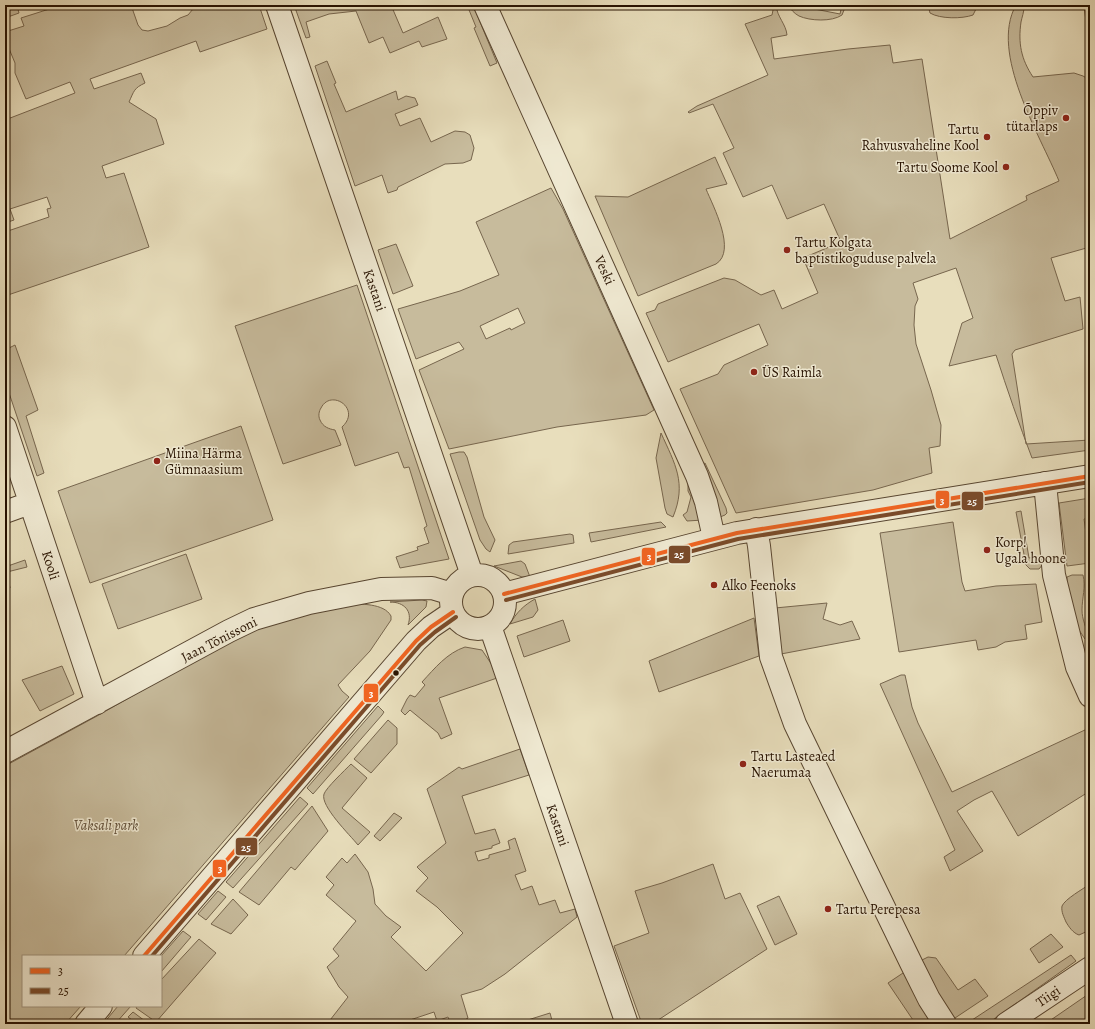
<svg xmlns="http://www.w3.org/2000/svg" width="1095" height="1029" font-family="Alegreya,serif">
<rect width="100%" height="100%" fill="#e8debc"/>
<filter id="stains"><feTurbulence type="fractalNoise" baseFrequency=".005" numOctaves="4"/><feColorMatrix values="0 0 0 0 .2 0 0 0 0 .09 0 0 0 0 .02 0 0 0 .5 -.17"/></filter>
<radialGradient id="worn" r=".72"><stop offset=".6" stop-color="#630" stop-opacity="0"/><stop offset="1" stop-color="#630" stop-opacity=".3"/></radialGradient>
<path fill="#c7bb9c" stroke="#77664e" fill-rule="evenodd" d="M5,5H18L17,6L19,13L5,18Z
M62,5H131L138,25L142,30L148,31L167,26L180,18L188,15L193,9L203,5H259L267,29L200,52L196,41L90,79L94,89L141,73L145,83C134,88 134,91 129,102L156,119L164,144L102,166L106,178L124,173L149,247L5,296V232L49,217L47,209L51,208L47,197L10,209L14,220L5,223V120L75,93L70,82L26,99L15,73V63L5,39V32L24,26L21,18Z
M294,5H391L403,33L438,17L447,39L422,47L419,41L390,53L383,37L369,43L356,11L329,14L306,22L310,37L306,38Z
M467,5H473L497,63L490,66L474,28L476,27Z
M774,5H776C777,17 786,24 787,35L771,38L774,59L848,49L890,45L893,63L922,59L950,239L1027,200L1026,196L1059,181C1040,135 989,53 1016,5H1022L1024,7C1024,12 1022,17 1021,22C1018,43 1021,59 1033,77L1074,73L1083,76L1090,80V247L1051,258L1065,301L1080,297L1083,329L1015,350L1012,354L1026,444L1090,440V450L1032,458C1019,424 1007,389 996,355L949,366L962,323L973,318L956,268L913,283L918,299L915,306L914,325L916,344L931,390L941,425L940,446L929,448L932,473L873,490L736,513L680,389L718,374L724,365L768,345L759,324L668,362L646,313L655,310L658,304L724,278L735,280L761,295L774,290L782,309L818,293L803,258L841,242L824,204L787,219L772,185L743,197L723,153L734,148L713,104L689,113L688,112L697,106L768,75L745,24L772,15Z
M788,5H794L840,14L842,5H846L842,15C832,22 810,21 799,16C795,14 790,9 788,5Z
M928,5H978L973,15C962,19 940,19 930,13Z
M1084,5H1090V54Z
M327,61L336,83L334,84L346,112L396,91L398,100L406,96L415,98L418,105L395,114L400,126L420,118L431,142L455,131L465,132L470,135L474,148L471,160L463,163L445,164L398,187L397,190L388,193L382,175L355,186L315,66Z
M715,157L727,184L706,189C713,206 737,251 716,264L638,296L595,196L628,197Z
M551,188L563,209L654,410L646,415L557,427L449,449L419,370L464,349L459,342L416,359L398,309L460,291L499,275L476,222ZM518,308L525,323L511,330L510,328L486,339L480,326Z
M396,244L413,286L393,294L378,250Z
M357,285L449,559L400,568L396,557L418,550L417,547L429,543L424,528L427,526L409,467L404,468L398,452L355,466L342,427C362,409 331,388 321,408C319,411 318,416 320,420C323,427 329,429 335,430L341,445L283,464L235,326Z
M5,338L9,348L15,345L38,410L26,416L44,473L37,476L5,381Z
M241,426L273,520L90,583L58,491Z
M661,433C675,464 687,483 673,517L667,514L665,508L656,458Z
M459,452H464L467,457L484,517L495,540L490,552L486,549L480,540L450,454Z
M705,463L726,508L727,513L725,515L720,517L703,464Z
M688,480L703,520L687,521L683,515L687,512L691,497L688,491Z
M1090,498V518L1084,519L1090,563L1067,566L1059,503Z
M1021,511L1029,558L1043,556V564L1039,569H1030L1026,565L1016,512Z
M661,522L666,527L591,542L589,533Z
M953,522L962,582L965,591L996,586L1036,584L1042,622L1025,625L1027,639L1005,642L996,647L978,650L976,640L899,652L880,533Z
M570,534L573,535L574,543L508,554L509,545L513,542Z
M186,554L202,599L118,629L102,584Z
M25,560L27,567L7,572L10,588L5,590V567Z
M521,561L525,564L530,577H522L494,566Z
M1072,575H1083C1086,587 1082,598 1082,610C1082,619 1086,628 1089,636L1088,639H1085L1077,627L1067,583V577Z
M535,599L538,610L533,617L510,624C516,613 524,605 535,599Z
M422,600L427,601L426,607L408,625C413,611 404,602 390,602Z
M827,603L823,619L840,625L852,621L860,639L781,654L775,608Z
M347,604C360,604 384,603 391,616V620L370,651L338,685L342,691L349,697L124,956H23V1006H81L65,1024H5V766L97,716L240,635L281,621Z
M754,618L759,656L659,692L649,661Z
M563,620L570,641L524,657L517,636Z
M465,647L482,650L500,677L439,698L452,734L441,739L438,733L410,710L405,715L401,711L407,699L410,695L415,697L425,685L422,682C435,668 447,653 465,647Z
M62,666L74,694L40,711L22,680Z
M901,675H905L912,707L918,723L952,792L1087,729L1090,735V791L1018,836L992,791L974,800L957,811L983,851L950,871L944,857L955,850L880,684Z
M378,706L384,712L382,715L313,794L307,788Z
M388,720L397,728V744L371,773L354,759Z
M520,749L529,775L462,796L475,834L495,829L500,843L492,846V848L475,852L478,861L489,858V855L510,849L508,841L515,838L526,871L515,875L521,890L532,886L539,905L555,900L560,913L575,909L577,917L505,974L482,989L461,995L468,1018L458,1024H451L448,1017L437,1021L434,1012L398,1024H327L348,997L339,987L327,967L339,956L333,949L356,921L326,895L334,885L326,877L342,858L347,863L355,854L368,872L373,889L375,904L386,916L401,927L391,937L426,971L463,933L437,907L416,891L428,878L417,867L446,843L427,789L459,767L462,769Z
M351,764L367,778L342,808L370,832L358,845C350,835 320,806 324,794C326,788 345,770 351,764Z
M300,797L308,804L233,888L226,882Z
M312,806L328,831L295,870L291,867L259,905L239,892Z
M394,813L402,818L380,841L374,836Z
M713,864L725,899L740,893L767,949L652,1024H642L614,946L649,933L635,891L662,883Z
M1090,884V930L1079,935C1073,933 1069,927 1066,922C1064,917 1061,912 1062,906C1065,899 1083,889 1090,884Z
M218,891L226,897L206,920L198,914Z
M779,896L797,934L775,945L757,906Z
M233,899L248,915L231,934L211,924Z
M183,931L191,937L161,972V956Z
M1051,934L1063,947L1039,963L1030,949Z
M199,939L216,953L156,1022L136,1008L137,1006H161V980Z
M1071,955L1076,961L987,1024H966Z
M928,957L936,958L958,990L975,979L988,996L952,1020L921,965L922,960Z
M906,971L934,1024H907L913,1020L888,983Z
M1090,993V1024H1045Z
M118,1006H131L115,1024H103Z
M133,1012L149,1024H137L128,1017Z
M550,1013L553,1024H515Z"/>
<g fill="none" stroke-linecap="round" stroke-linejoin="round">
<g stroke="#574530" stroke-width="24">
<path id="minor" d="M277,5L472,575
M485,5L697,476L706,502L714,538
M5,427L97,703
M1045,483L1054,575L1077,667L1090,696
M5,512L30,503
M756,529L759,546L771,657L795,724L912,965L929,999L945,1024
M451 602a27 27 0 1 1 54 0a27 27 0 1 1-54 0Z
M504,594L737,533L1090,476
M490,626L627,1024
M5,752L229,631L254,619L309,603L381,589L432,588L452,594
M144,956L416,641L431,627L453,612
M86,1024L101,1006
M1006,1024L1090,968"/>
</g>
<use href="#minor" stroke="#f0ead3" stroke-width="22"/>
<g stroke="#f0ead3" stroke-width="7">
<path id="bus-1" d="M504,594L737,533L1090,476
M144,956L416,641L431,627L453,612"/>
</g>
<g stroke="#f0ead3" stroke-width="7">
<path id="bus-2" d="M506,600L738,539L1090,482
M152,956L420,645L435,632L456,617"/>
</g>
<use href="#bus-1" stroke="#f26522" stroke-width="4"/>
<use href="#bus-2" stroke="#7a4b2a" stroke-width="4"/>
</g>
<g fill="#8f2418" stroke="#f0ead3" stroke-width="1.5">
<circle cx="1066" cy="118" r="4"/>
<circle cx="987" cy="137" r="4"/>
<circle cx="1006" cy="167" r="4"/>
<circle cx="787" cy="250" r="4"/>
<circle cx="754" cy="372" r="4"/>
<circle cx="157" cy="461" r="4"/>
<circle cx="987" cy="550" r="4"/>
<circle cx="714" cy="585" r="4"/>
<circle cx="743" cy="764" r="4"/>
<circle cx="828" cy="909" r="4"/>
</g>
<circle fill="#271201" stroke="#f0ead3" stroke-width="1.5" cx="396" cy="673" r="3.5"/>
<g text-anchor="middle" stroke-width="3" stroke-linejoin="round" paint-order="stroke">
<g font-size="14" fill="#271201" stroke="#f0ead3" text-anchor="start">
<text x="1058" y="115" text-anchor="end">Õppiv<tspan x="1058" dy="16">tütarlaps</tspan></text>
<text x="979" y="134" text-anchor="end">Tartu<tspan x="979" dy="16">Rahvusvaheline Kool</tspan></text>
<text x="998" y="172" text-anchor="end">Tartu Soome Kool</text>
<text x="795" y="247">Tartu Kolgata<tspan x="795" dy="16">baptistikoguduse palvela</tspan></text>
<text x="762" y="377">ÜS Raimla</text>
<text x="165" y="458">Miina Härma<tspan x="165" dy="16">Gümnaasium</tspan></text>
<text x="995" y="547">Korp!<tspan x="995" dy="16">Ugala hoone</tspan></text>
<text x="722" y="590">Alko Feenoks</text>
<text x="751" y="761">Tartu Lasteaed<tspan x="751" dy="16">Naerumaa</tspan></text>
<text x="836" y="914">Tartu Perepesa</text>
</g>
<g font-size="14" fill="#271201" stroke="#f0ead3">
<text transform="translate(605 270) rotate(66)" y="5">Veski</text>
<text transform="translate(375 290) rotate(71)" y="5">Kastani</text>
<text transform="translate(51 565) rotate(72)" y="5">Kooli</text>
<text transform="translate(219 639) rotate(-27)" y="5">Jaan Tõnissoni</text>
<text transform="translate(558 825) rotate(71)" y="5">Kastani</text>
<text transform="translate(1048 996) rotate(-34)" y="5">Tiigi</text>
</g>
<g font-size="14" font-style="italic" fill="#5f4d37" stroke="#f0ead3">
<text x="106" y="830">Vaksali park</text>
</g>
</g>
<g stroke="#f0ead3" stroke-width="1.5">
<rect x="935" y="490" width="15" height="19" rx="4" fill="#f26522"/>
<rect x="961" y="491" width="23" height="20" rx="4" fill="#7a4b2a"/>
<rect x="668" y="545" width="23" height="19" rx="4" fill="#7a4b2a"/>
<rect x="641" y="547" width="15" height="19" rx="4" fill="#f26522"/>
<rect x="363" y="683" width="16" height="20" rx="4" fill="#f26522"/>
<rect x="235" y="837" width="23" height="19" rx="4" fill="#7a4b2a"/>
<rect x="212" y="859" width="15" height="19" rx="4" fill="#f26522"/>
</g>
<g font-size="11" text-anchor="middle" font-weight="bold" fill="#fff">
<text x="942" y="504">3</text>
<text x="972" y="505">25</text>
<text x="679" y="558">25</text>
<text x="649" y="560">3</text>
<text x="371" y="697">3</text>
<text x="246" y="851">25</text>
<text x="220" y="872">3</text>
</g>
<rect width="1095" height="1029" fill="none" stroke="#e8debc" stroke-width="20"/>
<rect x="6" y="6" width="1083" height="1017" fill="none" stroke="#271201" stroke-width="2"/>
<rect x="10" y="10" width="1075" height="1009" fill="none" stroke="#271201"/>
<rect x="22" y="955" width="140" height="52" fill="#f0ead3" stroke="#a0947f"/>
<rect x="30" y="968" width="20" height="6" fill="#f26522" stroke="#a0947f"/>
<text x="58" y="975" font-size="12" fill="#271201">3</text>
<rect x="30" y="988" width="20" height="6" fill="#7a4b2a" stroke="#a0947f"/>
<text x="58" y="995" font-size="12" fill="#271201">25</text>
<rect width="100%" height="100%" filter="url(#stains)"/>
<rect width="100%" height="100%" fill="url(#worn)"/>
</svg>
